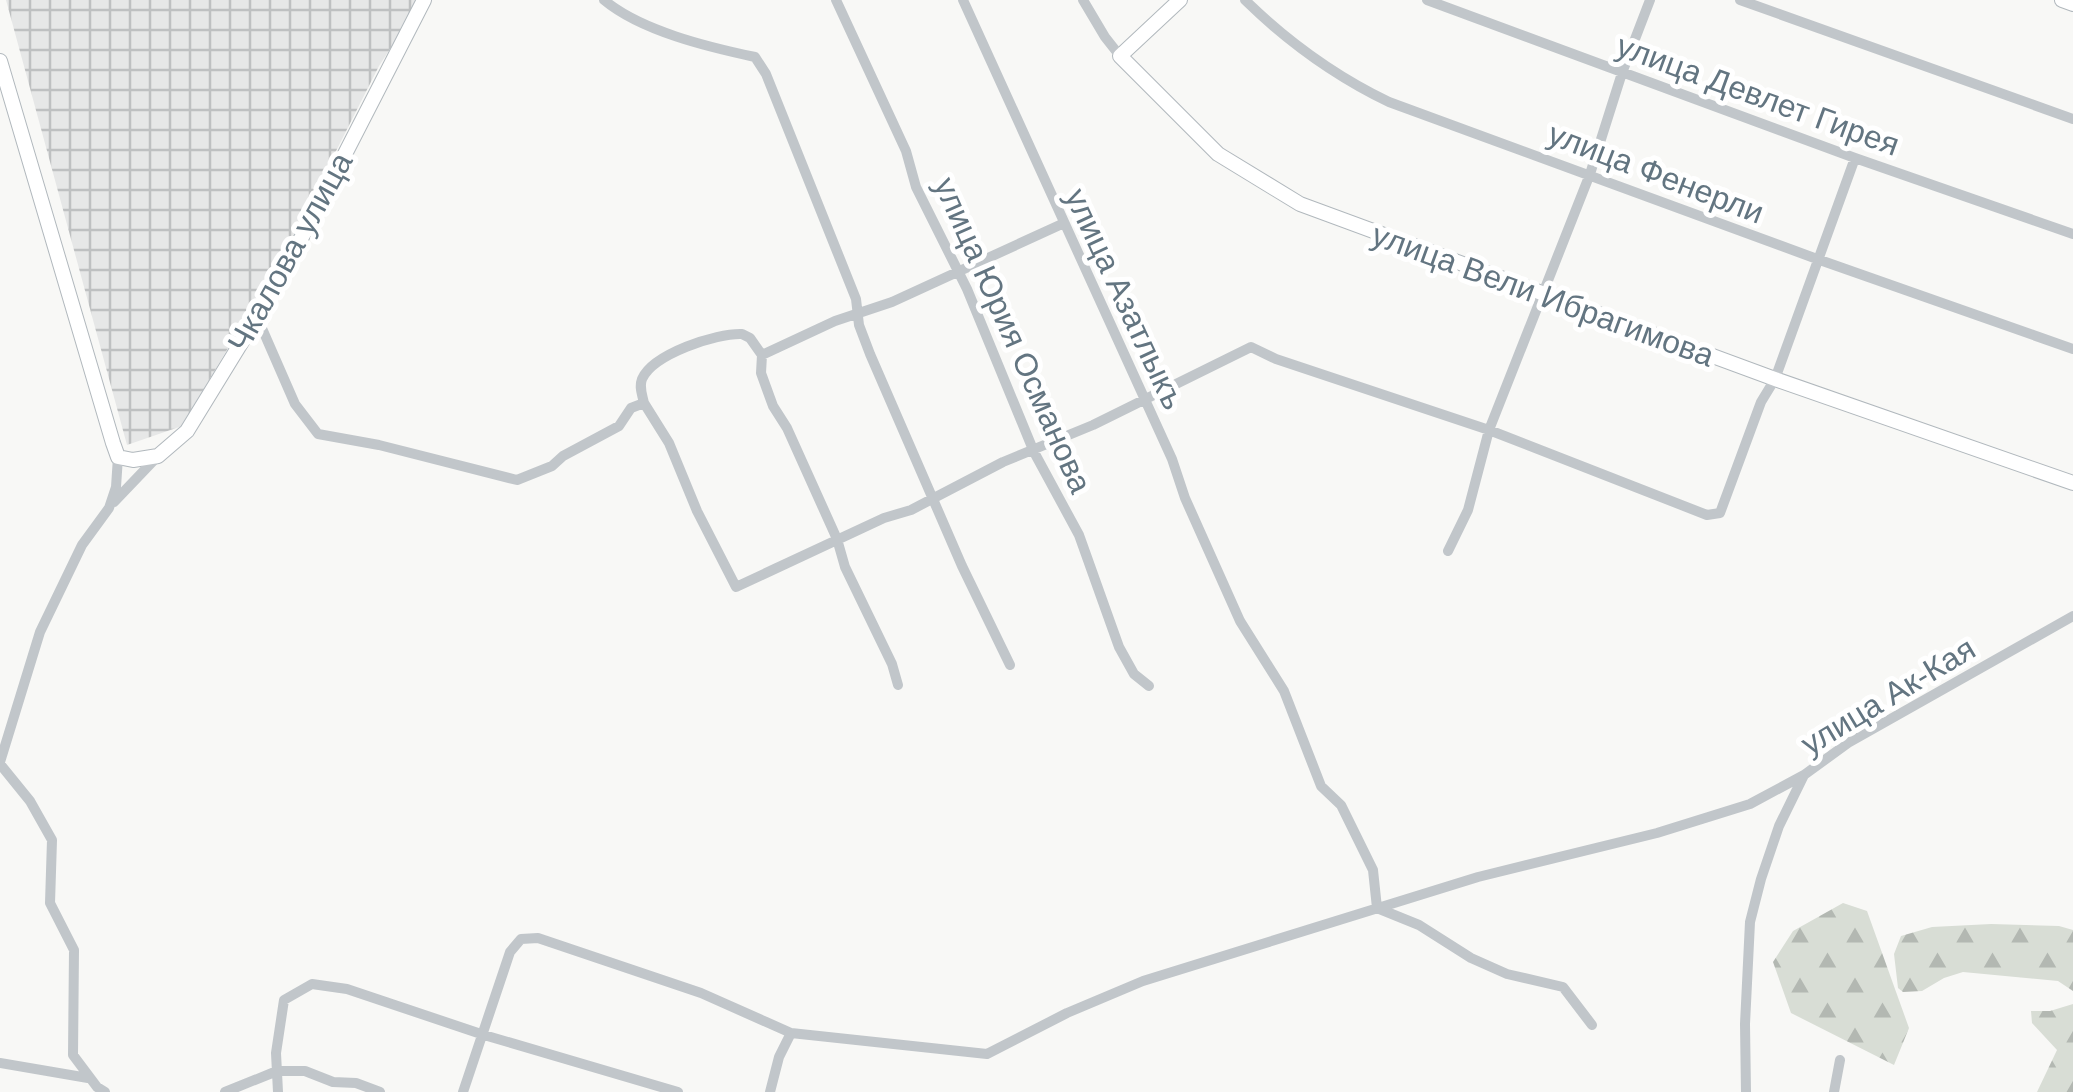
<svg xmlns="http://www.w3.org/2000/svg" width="2073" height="1092" font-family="Helvetica,sans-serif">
<defs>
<pattern id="industrial-grid" width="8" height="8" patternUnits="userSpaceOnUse" patternTransform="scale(2.5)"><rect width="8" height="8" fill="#e6e7e7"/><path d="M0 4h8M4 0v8" fill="none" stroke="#bec0c1"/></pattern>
<pattern id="forest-firs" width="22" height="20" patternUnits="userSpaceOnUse" patternTransform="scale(2.5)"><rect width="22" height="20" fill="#d8ddd5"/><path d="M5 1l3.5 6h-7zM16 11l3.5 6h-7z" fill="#b3b8b2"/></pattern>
</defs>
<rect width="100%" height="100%" fill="#f8f8f6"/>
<path fill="url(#industrial-grid)" d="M6,0H417L401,32L379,66L287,248L182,426L127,445Z"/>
<path fill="url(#forest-firs)" d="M1843,903L1867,911L1909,1028L1894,1065L1791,1013L1773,962L1793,931Z
M1991,924L2059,926L2073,930V991L2058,981L1963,972L1944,978L1922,991L1903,992L1898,988L1894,954L1901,936L1932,927Z
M2073,1004V1092H2037L2057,1050L2032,1023L2031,1011H2050Z"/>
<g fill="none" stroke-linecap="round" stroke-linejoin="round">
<g stroke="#b1b8bd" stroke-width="16">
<path id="secondary" d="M1180,0L1120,56L1218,154L1300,204L1775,379L2073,483
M2062,0L2073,4
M0,61L113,443L118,457L133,460L158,456L187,431L257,317L308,226L424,0"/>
</g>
<path stroke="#c1c6ca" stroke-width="10" d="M604,0C641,31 708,47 755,57L766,74L856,299L859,325L870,354L962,566L1010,665
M836,0L906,151L916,187L967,289L1034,452L1079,535L1119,647L1134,674L1149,686
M963,0L1172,459L1185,498L1240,621L1284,691L1321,786L1341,805L1373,870L1377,908L1419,925L1471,958L1507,974L1563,987L1592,1025
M1083,0L1105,37L1120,56
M1245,0C1288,42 1335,76 1389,102L1817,259L2073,349
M1427,0L1855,158L2073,234
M1740,0L2073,119
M257,317L295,404L318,434L379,445L517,480L552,466L563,456L619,426L631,408L644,403L669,443L697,511L736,587L884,518L911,510L1003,462L1093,425L1251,347L1276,359L1489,430L1707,515L1720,513L1761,402L1775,379L1855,158
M762,355L761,373L773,406L787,428L837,539L845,567L892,664L898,685
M644,403C642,394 639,387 642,379C653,354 716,333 742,334L750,338L762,355L835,321L892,302L1062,224
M114,502L157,457
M1448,551L1468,510L1489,430L1590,174L1622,73L1650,0
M0,762L40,632L82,545L109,508L116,487L118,457
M0,764L30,801L52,840L50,903L74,950L73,1055L97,1087L105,1092
M0,1063L88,1078
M225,1092L277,1071H305L333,1082L356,1083L380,1092
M278,1092L276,1053L284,1000L312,984L347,989L484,1035L678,1092
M463,1092L510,952L521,939L538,938L701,993L791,1033L987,1054L1067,1013L1143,981L1478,877L1657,833L1750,804L1804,775
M770,1092L779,1057L791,1033
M1746,1092L1745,1024L1750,922L1761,879L1779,826L1804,775L1848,743L2073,616
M1834,1092L1840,1060"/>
<use href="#secondary" stroke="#fff" stroke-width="14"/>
</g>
<g text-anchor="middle" stroke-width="10" stroke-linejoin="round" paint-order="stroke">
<g font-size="32" fill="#637581" stroke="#fff">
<text transform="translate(1758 95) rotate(20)" y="11">улица Девлет Гирея</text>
<text transform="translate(1656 173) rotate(21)" y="11">улица Фенерли</text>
<text transform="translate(290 252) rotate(-61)" y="11">Чкалова улица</text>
<text transform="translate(1543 295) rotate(20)" y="11">улица Вели Ибрагимова</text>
<text transform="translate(1125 299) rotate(65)" y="11">улица Азатлыкъ</text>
<text transform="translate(1013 335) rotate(66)" y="11">улица Юрия Османова</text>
<text transform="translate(1888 696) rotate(-31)" y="11">улица Ак-Кая</text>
</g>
</g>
</svg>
